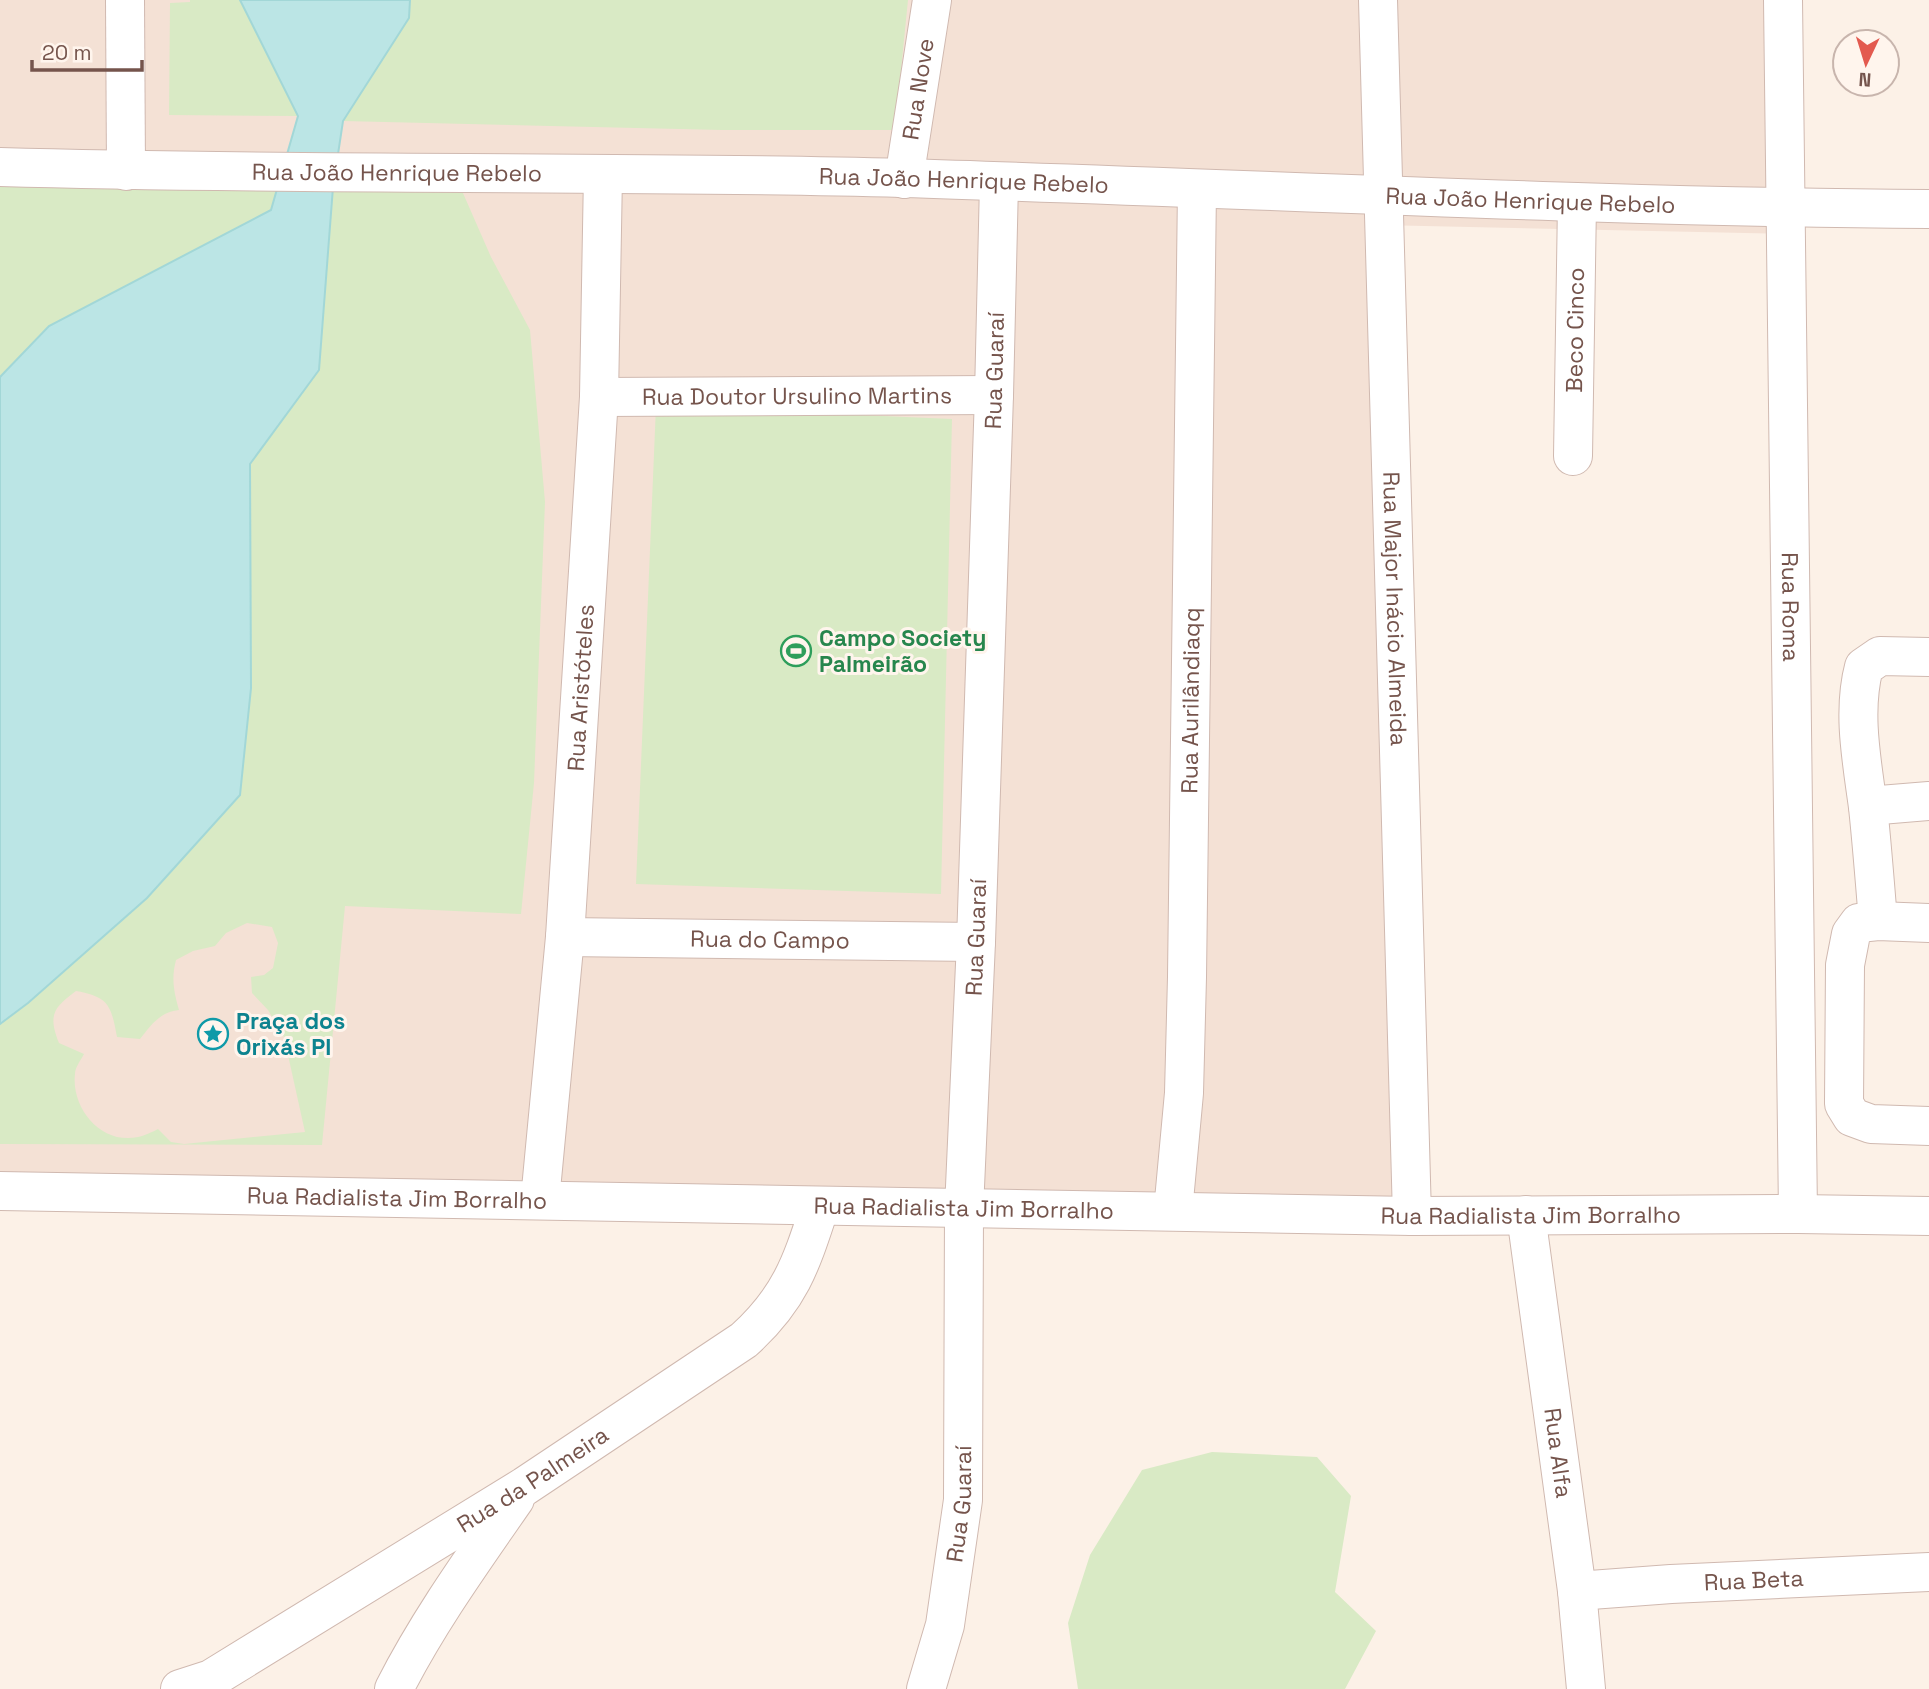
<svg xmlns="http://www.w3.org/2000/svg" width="1929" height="1689" font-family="'Space Grotesk',sans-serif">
<rect width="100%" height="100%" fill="#fcf1e7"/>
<path fill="#f4e1d5" d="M0,0H1787L1790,234L1379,225L1412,1213L0,1189Z"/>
<path fill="#d9eac5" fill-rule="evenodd" d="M190,0H240L298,116L169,115L170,3L190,2Z
M410,0H908L895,130H722L343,121L409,18Z
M0,178L279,182L271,210L49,326L0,377Z
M459,184L491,257L530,330L545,502L534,783L521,914L345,906L322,1145L0,1144V1024L28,1003L251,688L250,463L319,370L333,187ZM247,923L272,927L278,943L273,968L264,975L251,977L252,993L268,1010L284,1037L305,1132L184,1144L171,1142L158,1129C152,1132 144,1136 138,1137C101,1145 71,1108 75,1074C75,1067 81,1060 84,1054L59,1043C48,1015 53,1008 76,991C109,997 111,1005 117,1037L140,1039C151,1025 160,1012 179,1010C174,992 171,979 176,960L193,951L215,946L226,933Z
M656,406L952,419L941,894L636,884Z
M1212,1452L1317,1457L1351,1496L1335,1592L1376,1631L1345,1689H1078L1068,1623L1090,1555L1142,1470Z"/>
<path fill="#bbe5e5" stroke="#a2d7d7" stroke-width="2" d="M240,0H410L409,18L343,121L333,187L319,370L250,464L251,688L240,795L147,898L28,1003L0,1024V377L49,326L271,210L298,116Z"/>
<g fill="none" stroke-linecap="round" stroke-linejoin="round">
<g stroke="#d0b9b0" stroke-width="40">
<g id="minor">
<path d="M125,0L126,171"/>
<path id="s1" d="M1378,0L1412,1216"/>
<path id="s2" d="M1783,0L1798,1214"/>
<path id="s3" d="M0,167C300,176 601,170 902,178C1244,188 1586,207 1929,209"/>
<path id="s4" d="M904,179L932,0"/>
<path id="s5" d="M599,397L994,395"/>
<path id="s6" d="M1573,456L1577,203"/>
<path d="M1868,806L1929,801"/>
<path d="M1878,921C1875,883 1872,845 1868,807C1862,762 1852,712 1864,667L1880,656L1929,657"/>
<path d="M1929,923L1878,921L1859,923L1851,934L1845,965L1844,1104L1852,1117L1871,1124L1929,1126"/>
<path id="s7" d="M565,937L976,942"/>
<path id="s8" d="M0,1191L1412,1216L1798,1214L1929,1216"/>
<path id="s9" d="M540,1200L565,937L599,397L603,174"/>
<path id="s10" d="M1173,1211L1184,1093L1187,977L1197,189"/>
<path id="s11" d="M1526,1215L1577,1591L1586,1689"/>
<path id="s12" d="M1577,1591L1671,1584L1929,1572"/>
<path id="s13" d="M180,1689L211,1679L525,1486L744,1340C791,1297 801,1264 820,1206"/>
<path d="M394,1689C428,1622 472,1561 515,1499"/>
<path id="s14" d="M926,1689L945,1625L963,1500L964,1209L976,942L994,395L999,183"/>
</g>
</g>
<use href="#minor" stroke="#fff" stroke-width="38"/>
</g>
<defs>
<g id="stadium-ring" transform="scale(1.575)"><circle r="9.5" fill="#fff5ed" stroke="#2e9e5b" stroke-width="1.5"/><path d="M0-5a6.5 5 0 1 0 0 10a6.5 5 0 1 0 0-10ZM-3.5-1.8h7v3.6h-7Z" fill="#2e9e5b"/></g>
<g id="sight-ring" transform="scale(1.575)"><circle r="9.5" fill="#fff5ed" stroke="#0f9aa8" stroke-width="1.5"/><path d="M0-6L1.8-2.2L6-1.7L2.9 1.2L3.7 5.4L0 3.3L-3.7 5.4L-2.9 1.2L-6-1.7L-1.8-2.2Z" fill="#0f9aa8"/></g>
</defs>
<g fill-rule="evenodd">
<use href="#stadium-ring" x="796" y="651"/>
<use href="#sight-ring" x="213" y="1034"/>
</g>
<g text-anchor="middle" stroke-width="6" stroke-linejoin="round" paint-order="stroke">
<g font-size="23" fill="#75544c" stroke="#fff5ed">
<text dy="8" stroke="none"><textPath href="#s4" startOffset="91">Rua Nove</textPath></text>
<text dy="8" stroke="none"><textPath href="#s3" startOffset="397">Rua João Henrique Rebelo</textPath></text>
<text dy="8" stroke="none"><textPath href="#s3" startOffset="964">Rua João Henrique Rebelo</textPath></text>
<text dy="8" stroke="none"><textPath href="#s3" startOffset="1531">Rua João Henrique Rebelo</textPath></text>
<text dy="8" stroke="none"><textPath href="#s6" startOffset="126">Beco Cinco</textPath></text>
<text dy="8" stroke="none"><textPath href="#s14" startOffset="1323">Rua Guaraí</textPath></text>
<text dy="8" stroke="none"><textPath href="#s5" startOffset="198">Rua Doutor Ursulino Martins</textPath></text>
<text dy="8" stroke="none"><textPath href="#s2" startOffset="607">Rua Roma</textPath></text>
<text dy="8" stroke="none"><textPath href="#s1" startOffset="609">Rua Major Inácio Almeida</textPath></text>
<text dy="8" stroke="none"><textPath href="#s9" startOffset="514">Rua Aristóteles</textPath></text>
<text dy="8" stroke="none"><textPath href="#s10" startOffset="511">Rua Aurilândiaqq</textPath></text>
<text dy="8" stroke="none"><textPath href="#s14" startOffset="756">Rua Guaraí</textPath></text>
<text dy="8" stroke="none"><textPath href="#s7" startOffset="205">Rua do Campo</textPath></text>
<text dy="8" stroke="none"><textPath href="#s8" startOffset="397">Rua Radialista Jim Borralho</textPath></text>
<text dy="8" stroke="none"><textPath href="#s8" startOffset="964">Rua Radialista Jim Borralho</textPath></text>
<text dy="8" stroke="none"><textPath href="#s8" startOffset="1531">Rua Radialista Jim Borralho</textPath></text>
<text dy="8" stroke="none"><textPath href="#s11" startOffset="240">Rua Alfa</textPath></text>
<text dy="8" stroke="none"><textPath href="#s13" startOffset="411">Rua da Palmeira</textPath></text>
<text dy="8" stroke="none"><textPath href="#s14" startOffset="189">Rua Guaraí</textPath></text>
<text dy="8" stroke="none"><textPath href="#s12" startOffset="177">Rua Beta</textPath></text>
</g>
<g font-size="23" font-weight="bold" fill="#27864d" stroke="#fff5ed" text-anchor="start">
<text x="819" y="646">Campo Society<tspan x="819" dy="26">Palmeirão</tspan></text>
</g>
<g font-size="23" font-weight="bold" fill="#0d838f" stroke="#fff5ed" text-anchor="start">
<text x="236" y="1029">Praça dos<tspan x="236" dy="26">Orixás PI</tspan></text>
</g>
</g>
<g transform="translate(1866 63) rotate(184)"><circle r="33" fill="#fff5ed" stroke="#c8b5ad" stroke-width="2"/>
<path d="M0-5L12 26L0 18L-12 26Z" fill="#e35a4f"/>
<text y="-10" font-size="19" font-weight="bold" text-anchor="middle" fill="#75544c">N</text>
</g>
<path d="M32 60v10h110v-10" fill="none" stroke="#75544c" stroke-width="3.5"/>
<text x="42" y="60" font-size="21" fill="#75544c" stroke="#fff5ed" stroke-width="5" paint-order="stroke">20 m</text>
</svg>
